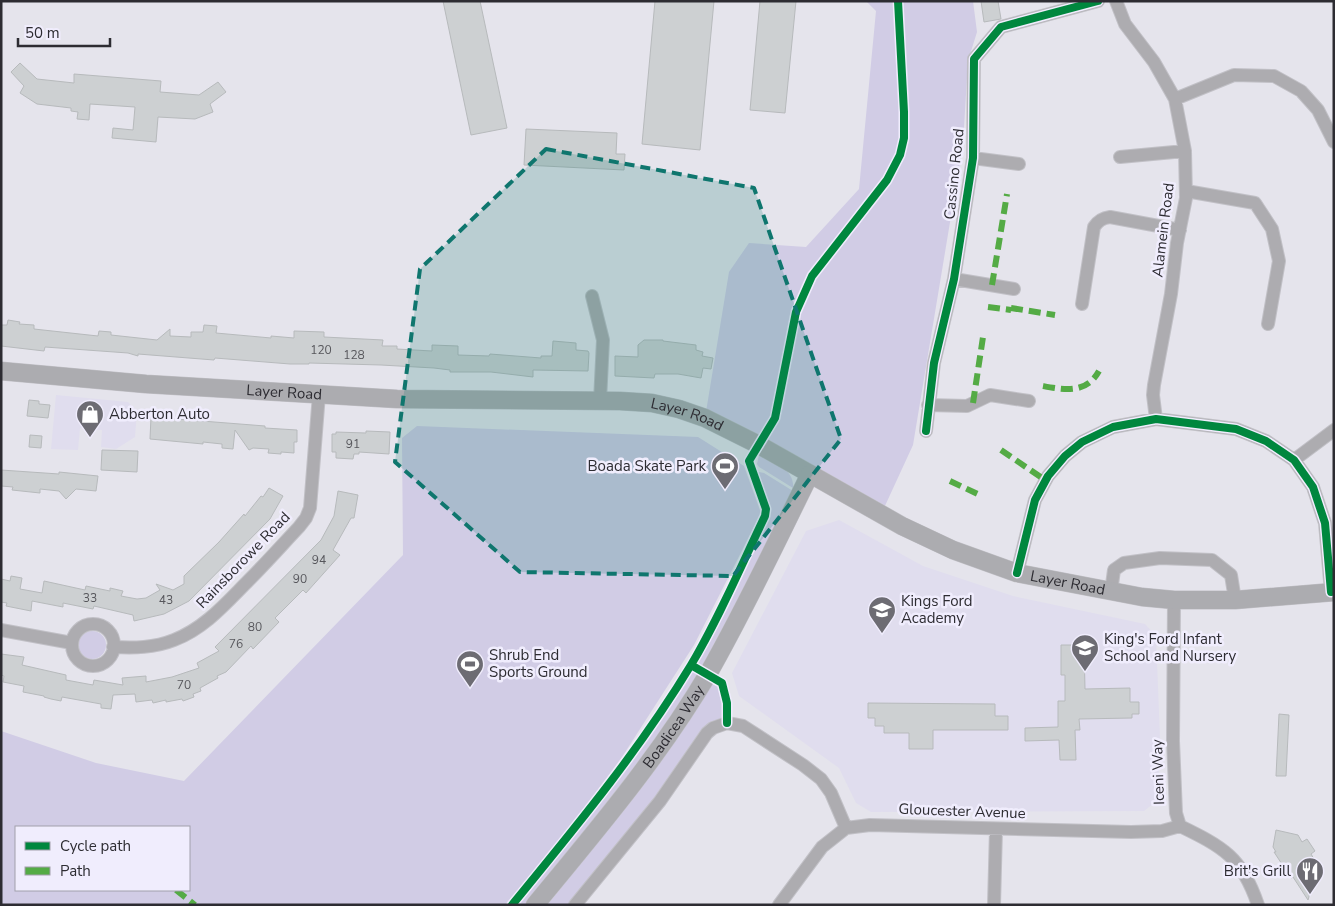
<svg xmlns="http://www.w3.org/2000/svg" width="1335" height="906" font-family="'Nunito Sans',sans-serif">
<rect width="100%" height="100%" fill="#e5e4ec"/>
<path fill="#e0ddee" d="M56,395L128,402L137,411L135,437L116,449L101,447L102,430L80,428L78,450L51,449Z
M839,520L923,566L1013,596L1145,624L1156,636L1160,738L1158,800L1144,811L871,812L856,803L839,768L739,696L732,673L806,531Z"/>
<path fill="#d1cce5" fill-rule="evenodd" d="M866,1H973L977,32L968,61L963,144L913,445L884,508L705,418L729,272L749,243L806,247L859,189L876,11Z
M417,426L698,437L744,466L761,513L694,645L622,757L565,834L505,905H1V731L96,763L184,781L403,555L402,438ZM189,827V890H16V827Z
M759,455C773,462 795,469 793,488L759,467L757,464Z
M759,472L764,473L793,491L717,640L702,667H700L696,665L695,661L767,520L769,509L757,476Z
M78 645a14 14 0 1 1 28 0a14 14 0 1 1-28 0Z
M692,670L697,673V676L630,778L528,905H515L608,791Z
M710,683L720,688L725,719L651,806L572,905H547L640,789Z"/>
<path fill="#cdd0d2" stroke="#b7babc" d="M443,1H480L507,128L471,135Z
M655,1H714L700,150L642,144Z
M760,1H796L785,113L750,110Z
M981,1H998L1001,19L984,22Z
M20,63L37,79L74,83V74L161,81L160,92L199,95L218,82L226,92L210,104L213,112L195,119L158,117L156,142L112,138L113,128L133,130L135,107L90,104L89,120L77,119L78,112L71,111V108L37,104L20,93L24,86L11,72Z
M526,129L617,133L616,154H625L624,170L524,165Z
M8,320L20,322L19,324L34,325V329L98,336L99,331L111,332V335L157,340L170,329V336L191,337V332H203L204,325L217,326L216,333L271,338V336L294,338V331L324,332V337L383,340L382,346H397V349L432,351V345L458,346V355L489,356L490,354L541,358V356H552L553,341L576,343V350L588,351L589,353L588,371L533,370V377L491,372H450V370L434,368L381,365L309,363V364H290L215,358L214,360L138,354V356L128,353L45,347L44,351L1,346V325H7Z
M644,340H663V341L696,345V350L703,352L702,356L713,358L711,369L703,368L701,378L678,374H655L654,378L615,376V356L638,357V345Z
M29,400L39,401V404L50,405L48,418L27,416Z
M151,417L265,426V428L297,430V442H294V453L281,452V454L268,453L269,449L253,448L249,450L235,430L233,449L222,448V444L203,442V444L150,439Z
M366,431L390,432L389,454L359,452V454H354L353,459L336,458V452H332V434H336V432L366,433Z
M30,435L42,436L41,448L29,447Z
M102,450L138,451L137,472L101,470Z
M1,470L59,474V472L98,476L96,491L76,489L66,499L59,491L40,489V493L12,490L13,487L1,486Z
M269,488L283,496L270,519L189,601L164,614L134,621L133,615L94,606L93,609L63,603V607L32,601L31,611L6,606L7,603L1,602V579L10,581L11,576L22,578L20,589L42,593L44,581L85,590L86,586L110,591V588L123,591L121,596L137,599L146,598L160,590L156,584L173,590L184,584V576L219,542L244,514L245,516L261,496L263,497Z
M338,491L358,495L354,518H351L333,550L340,555L306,593L303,590L275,618L279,622L253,649L251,646L226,672L217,676L218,678L200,688L201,691L193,694L194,697L183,701L182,699L166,702V700L153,703L152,700L136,702L135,694L113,695L111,709L101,708V704L62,697L61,701L51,699L44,697V696L23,692L24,686L3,682L4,676L1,675V654L24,657L22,665L66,675V680L93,685L94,680L123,685L122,678L146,676V682L172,677L199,668L197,663L219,651L215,647L321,540L334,516Z
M1061,645H1084L1085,689L1130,688V702H1139V714H1132V718L1079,719L1080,730H1075L1076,760H1060L1059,740L1025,741V728L1058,727V701H1065V675H1061Z
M868,703L995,704V716H1008V730H933V749H909V733H884V726H875V718H868Z
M1279,714L1289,715L1286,776H1276Z
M1276,830L1298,835L1302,842L1307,839L1315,851L1311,854L1320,869L1302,880L1313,883L1308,900L1293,877L1291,878L1274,852H1276L1273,847Z"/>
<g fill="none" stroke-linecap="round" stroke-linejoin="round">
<g stroke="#c1c0c6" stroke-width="14">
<path id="street" d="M1116,1L1125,24L1154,62L1175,99L1185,151L1186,198L1177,243L1171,294L1154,385L1153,395L1156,419
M1175,99L1234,75L1274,76L1301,91L1318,110L1334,142
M1120,157L1185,151
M973,158L1019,164
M1186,191L1255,203L1272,229L1279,261L1268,324
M954,279L1014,289
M592,296L603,340L600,401
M1082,304L1094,227C1098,221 1102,218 1110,217L1180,230
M928,405L967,406L990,395L1029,401
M926,431L934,363L954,279L973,158L974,59L1001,27L1098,1
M1294,460L1334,430
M1017,573L1035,500L1048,476L1065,456L1082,442L1113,427L1156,419L1236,429L1266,441L1294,460L1313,487L1325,523L1331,592
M1111,592L1114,570L1124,563L1160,558L1212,560L1231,575L1235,600
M1174,600L1173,741L1176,813L1180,826C1223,847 1242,857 1258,905
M72 645a21 21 0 1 1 42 0a21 21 0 1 1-42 0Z
M1,630L72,643
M113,647C134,648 154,648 174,640C205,628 226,603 249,580C266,563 282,545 299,527L306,518L310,508L319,394
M575,905L660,801L707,733L713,728L727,723L743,726L803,765L821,779L831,793L846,828
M779,905L822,847L846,828L870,825L1131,832L1162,831L1180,826
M994,905L996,829"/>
</g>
<g stroke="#c1c0c6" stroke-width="19">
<g id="secondary">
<path id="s1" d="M1,371L146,384L397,399L620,401L652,403L679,409L705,418L759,445L902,526L953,550L1017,573L1142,597L1174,600H1235L1334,592"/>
<path id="s2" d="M535,905C596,831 659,757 708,674C745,609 777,541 810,474"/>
</g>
</g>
<use href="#street" stroke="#adacb0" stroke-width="12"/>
<use href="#secondary" stroke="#acacb0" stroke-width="18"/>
<path stroke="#54ab45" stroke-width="6" stroke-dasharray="12 6" stroke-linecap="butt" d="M992,285L1007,194
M988,307L1011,310
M1011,308L1055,315
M1043,386C1065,390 1086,394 1099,371
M973,403L983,337
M1001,450L1045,480
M950,481L982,496
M176,890L195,905"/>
<g stroke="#f0edfd" stroke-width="11">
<path id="cycleway" d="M926,431L934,363L954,279L973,158L974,59L1001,27L1098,1
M1017,573L1035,500L1048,476L1065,456L1082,442L1113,427L1156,419L1236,429L1266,441L1294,460L1313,487L1325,523L1331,592
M691,665L722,683L727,703V723
M512,905C575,828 639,751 691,665C719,618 741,566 765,516L766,509L749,461L775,418L796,312L812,276L887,180L900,155L904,138V112L898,1"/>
</g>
<use href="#cycleway" stroke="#00873e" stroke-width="8"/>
</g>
<path fill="#0f766e" fill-opacity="0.2" stroke="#0f766e" stroke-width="4" stroke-dasharray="10 6" stroke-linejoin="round" d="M546,149L754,188L841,439L733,576L520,572L395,462L420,269Z"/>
<defs>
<g id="shop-pin" transform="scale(1.4375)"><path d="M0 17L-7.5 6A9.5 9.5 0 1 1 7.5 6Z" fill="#6d6c73" stroke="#f0edfd"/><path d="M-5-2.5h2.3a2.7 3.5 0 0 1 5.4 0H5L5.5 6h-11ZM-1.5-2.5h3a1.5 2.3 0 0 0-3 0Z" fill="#fff"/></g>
<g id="stadium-pin" transform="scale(1.4375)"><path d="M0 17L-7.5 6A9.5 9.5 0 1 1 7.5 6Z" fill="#6d6c73" stroke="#f0edfd"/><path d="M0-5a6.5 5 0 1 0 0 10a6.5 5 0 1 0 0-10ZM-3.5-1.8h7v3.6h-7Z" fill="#fff"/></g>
<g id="school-pin" transform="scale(1.4375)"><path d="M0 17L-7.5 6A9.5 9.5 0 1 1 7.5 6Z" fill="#6d6c73" stroke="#f0edfd"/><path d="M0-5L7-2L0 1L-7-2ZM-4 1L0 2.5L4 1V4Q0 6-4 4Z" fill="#fff"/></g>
<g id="restaurant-pin" transform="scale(1.4375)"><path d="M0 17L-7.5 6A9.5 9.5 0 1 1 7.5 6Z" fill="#6d6c73" stroke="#f0edfd"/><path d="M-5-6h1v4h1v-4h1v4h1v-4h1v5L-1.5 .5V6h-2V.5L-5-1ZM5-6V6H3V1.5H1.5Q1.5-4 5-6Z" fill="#fff"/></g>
</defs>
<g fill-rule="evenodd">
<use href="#shop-pin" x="90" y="414"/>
<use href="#stadium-pin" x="725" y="466"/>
<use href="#school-pin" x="882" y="610"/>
<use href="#school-pin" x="1085" y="648"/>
<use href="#stadium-pin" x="470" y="664"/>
<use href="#restaurant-pin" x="1310" y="871"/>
</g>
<g text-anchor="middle" stroke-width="5" stroke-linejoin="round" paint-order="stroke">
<g font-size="12" fill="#56565b">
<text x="321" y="354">120</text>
<text x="354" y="359">128</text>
<text x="353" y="448">91</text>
<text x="319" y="564">94</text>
<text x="300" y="583">90</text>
<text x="90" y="602">33</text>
<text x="166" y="604">43</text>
<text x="255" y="631">80</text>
<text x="236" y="648">76</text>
<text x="184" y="689">70</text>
</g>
<g font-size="15" fill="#2d2c32" stroke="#f0edfd">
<text transform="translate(954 174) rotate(-84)" y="5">Cassino Road</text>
<text transform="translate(1163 230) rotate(-83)" y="5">Alamein Road</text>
<text dy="5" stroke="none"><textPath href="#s1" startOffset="284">Layer Road</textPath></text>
<text dy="5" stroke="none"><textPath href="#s1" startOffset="689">Layer Road</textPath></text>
<text transform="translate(243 560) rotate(-46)" y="5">Rainsborowe Road</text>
<text dy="5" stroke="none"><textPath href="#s1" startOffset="1108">Layer Road</textPath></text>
<text dy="5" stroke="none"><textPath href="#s2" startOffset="226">Boadicea Way</textPath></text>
<text transform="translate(1158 772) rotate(-92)" y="5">Iceni Way</text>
<text transform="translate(962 811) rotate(2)" y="5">Gloucester Avenue</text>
</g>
<g font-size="15" fill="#2d2c32" stroke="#f0edfd" text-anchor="start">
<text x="109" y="419">Abberton Auto</text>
<text x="706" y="471" text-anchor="end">Boada Skate Park</text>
<text x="901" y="606">Kings Ford<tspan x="901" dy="17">Academy</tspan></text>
<text x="1104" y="644">King's Ford Infant<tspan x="1104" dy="17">School and Nursery</tspan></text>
<text x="489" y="660">Shrub End<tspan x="489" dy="17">Sports Ground</tspan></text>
<text x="1291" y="876" text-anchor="end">Brit's Grill</text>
</g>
</g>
<rect width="1335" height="906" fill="none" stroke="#2d2c32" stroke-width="5"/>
<rect x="15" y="826" width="175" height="65" fill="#f0edfd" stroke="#a2a0ac"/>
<rect x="25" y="842" width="25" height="8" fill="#00873e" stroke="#a2a0ac"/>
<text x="60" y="851" font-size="15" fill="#2d2c32">Cycle path</text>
<rect x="25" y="867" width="25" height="8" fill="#54ab45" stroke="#a2a0ac"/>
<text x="60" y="876" font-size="15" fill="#2d2c32">Path</text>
<path d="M18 38v8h92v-8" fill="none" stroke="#2d2c32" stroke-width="2.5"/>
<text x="25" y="38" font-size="15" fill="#2d2c32" stroke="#f0edfd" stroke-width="4" paint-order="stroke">50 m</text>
</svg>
